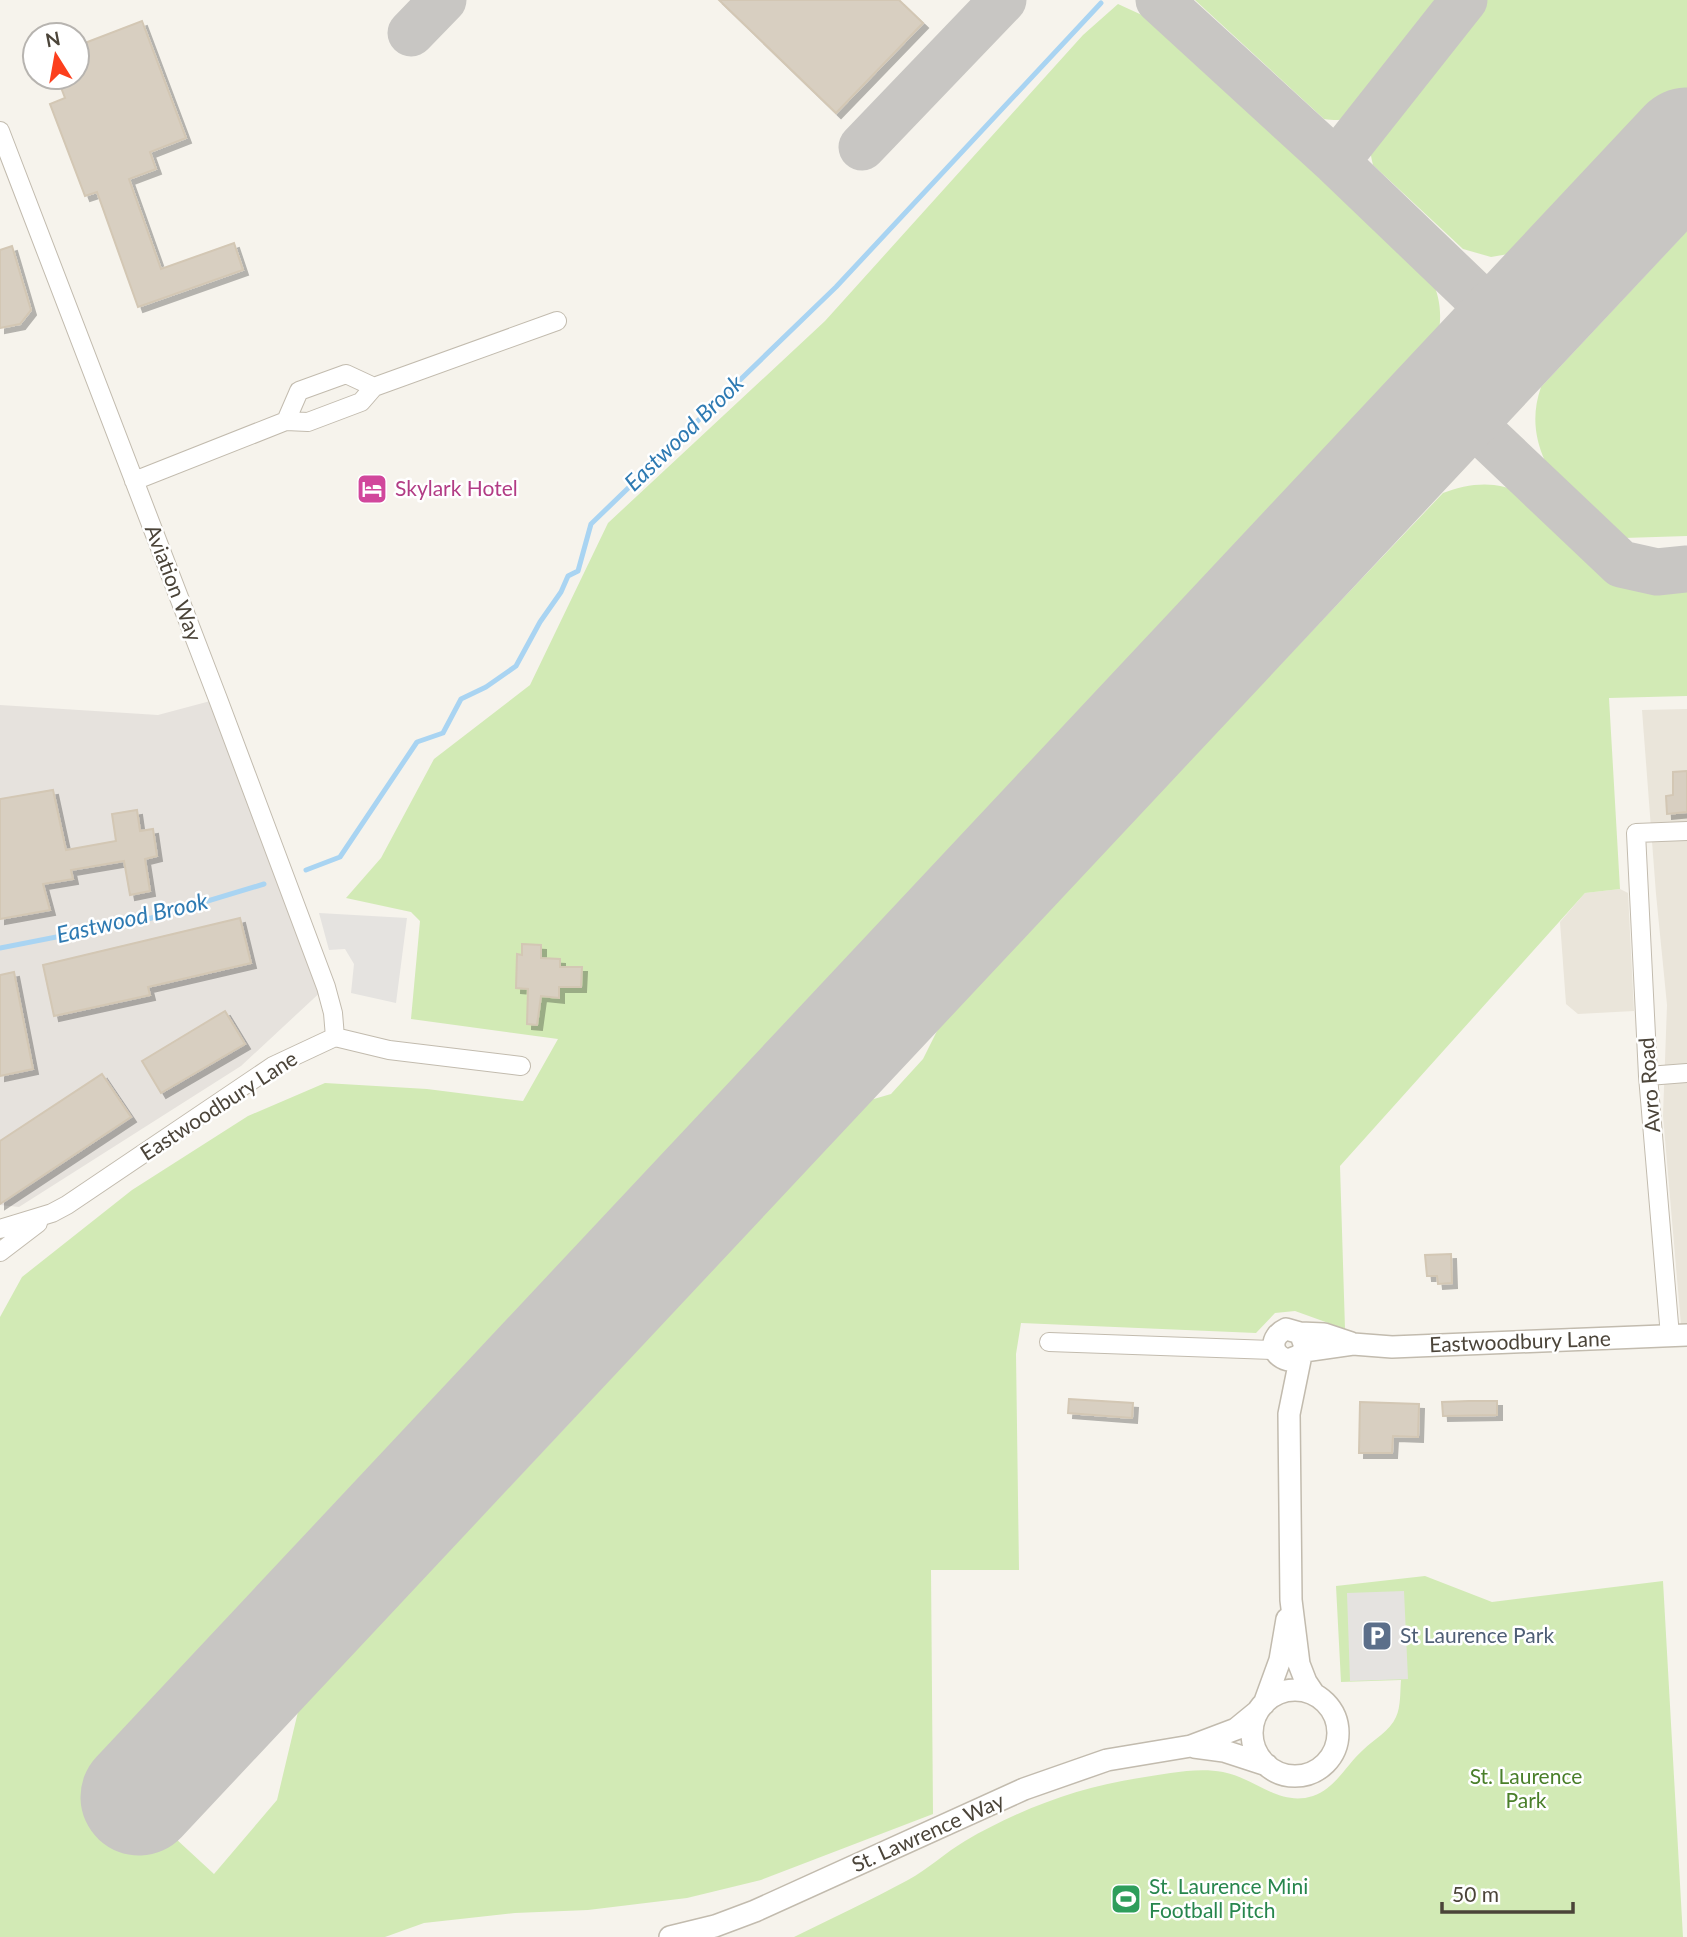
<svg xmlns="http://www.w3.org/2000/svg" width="1687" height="1937" font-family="Lato,sans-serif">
<defs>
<filter id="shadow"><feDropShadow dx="5" dy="5" stdDeviation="0" flood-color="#0004"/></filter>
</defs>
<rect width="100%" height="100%" fill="#f6f3ec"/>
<path fill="#eae5da" d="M1687,709V1325H1681L1663,1116L1667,1005L1656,894L1642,710Z
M1620,889L1628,893L1634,1011L1578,1014L1566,1004L1560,922L1585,893Z"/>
<path fill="#e6e2dd" d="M218,699L326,987L241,1066L19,1207L0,1205V705L158,715Z"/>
<path fill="#d2eab5" d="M1195,0H1452L1361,116C1347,120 1338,121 1324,119Z
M1474,0H1687V89L1543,243L1526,251L1491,257L1463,249L1373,165C1369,150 1369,139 1377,124Z
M1118,4L1155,21L1431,278C1444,305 1442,329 1432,357L845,982L820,994L781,1048L581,1266L344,1517L351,1524L111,1779L214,1874L277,1800L302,1695L408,1583L414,1588L575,1417L567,1409L867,1101L891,1094L923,1059L942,1021L1443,493C1469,483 1497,480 1522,494C1530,500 1538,510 1546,516C1589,556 1622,604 1687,591V696L1609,698L1620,889L1585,893L1340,1166L1345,1329L1295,1311L1275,1313L1256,1333L1021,1323L1016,1354L1019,1570H931L933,1814L761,1880L687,1898L588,1910L515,1913L424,1923L385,1937H0V1317L22,1277L132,1190L248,1116L325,1083L427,1089L523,1101L558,1039L411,1019L420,921L411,912L346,898L381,858L434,759L530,685L608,523L825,321L1083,35Z
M1687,231V536L1624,538L1545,461C1534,436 1532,413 1541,387Z
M1425,1576L1492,1602L1663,1581L1683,1937H794C832,1918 871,1900 908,1880C928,1869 945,1853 965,1841C1018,1810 1078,1787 1139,1778C1166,1774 1196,1767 1223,1772C1255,1778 1279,1807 1313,1796C1336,1788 1346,1765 1363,1750C1374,1739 1390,1731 1396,1717C1401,1706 1400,1691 1401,1680L1341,1682L1336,1586Z"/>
<path fill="#e5e3e0" d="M319,913L407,918L396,1003L351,993L354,964L345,949L329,950Z
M1404,1591L1408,1679L1350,1681L1347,1593Z"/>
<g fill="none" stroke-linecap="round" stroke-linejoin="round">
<path stroke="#a9d4f2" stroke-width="5" d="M306,870L340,857L417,742L443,733L461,699L486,687L516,666L540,622L561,592L568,576L578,571L591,524L836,287L1101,3
M0,948L148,919L264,884"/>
<path stroke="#c8c6c3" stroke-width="47" d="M1159,0L1336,162L1481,301C1511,312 1523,308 1550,292
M411,33L443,0
M862,147L1003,0
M1336,162L1464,0
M1487,359C1472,388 1463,408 1486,436L1621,564L1657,572L1687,569
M1419,431C1444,426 1462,424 1486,436"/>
<path stroke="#c8c6c3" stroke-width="117" d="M139,1797L1687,146"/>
</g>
<path fill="#d8cfc1" stroke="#d3c7b4" stroke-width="2" filter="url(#shadow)" d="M719,0H899L923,23L836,113Z
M142,21L186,138L150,152L156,169L129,179L161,269L234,243L243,270L138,307L97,192L85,196L50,104L65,98L57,77H77V46Z
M12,246L31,310L20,324L0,328V250Z
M1687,771V812L1667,814L1666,796L1673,795V772Z
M53,790L66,850L116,841L112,814L137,810L140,831L153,829L157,856L145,859L150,891L130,895L124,861L71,870L73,879L43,884L50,910L0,919V799Z
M240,918L251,963L148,987L150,995L54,1016L43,965Z
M522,944L541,945V958L560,959V967H582L581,987H559V998L541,996L537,1025L527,1024L528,989L516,988L517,954L522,955Z
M14,972L33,1069L0,1076V975Z
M225,1011L245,1044L161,1093L142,1061Z
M102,1074L131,1117L0,1204V1141Z
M1451,1254L1452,1283L1438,1284L1437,1276H1427L1425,1255Z
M1069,1399L1133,1403L1132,1418L1068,1413Z
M1469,1401H1497V1415L1443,1416L1442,1402Z
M1360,1402L1419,1404L1418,1437L1393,1436L1392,1453H1359Z"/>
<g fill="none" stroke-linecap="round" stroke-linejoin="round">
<g stroke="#c2bbae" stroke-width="20">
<path id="minor" d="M0,131L218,699L326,987L333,1013L335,1037
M286,421L299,391L346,374L374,387
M134,481L286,421L308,422L361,402L374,387L557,321
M1648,1076L1687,1073
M0,1229L52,1213L67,1205L273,1066L335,1037L389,1050L521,1066
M0,1252L38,1223
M1670,1336L1648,1076L1636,833L1687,831
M1049,1342L1274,1350"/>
</g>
<g stroke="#c2bbae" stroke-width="24">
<path id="tertiary" d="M1300,1333L1305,1346L1301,1355L1288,1360C1270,1355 1269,1337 1286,1329L1300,1333L1324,1334L1351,1343
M1304,1351L1353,1344L1392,1347L1687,1335
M1301,1355L1289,1414L1291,1600L1299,1664L1306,1682L1314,1694
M1252 1733a43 43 0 1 1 86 0a43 43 0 1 1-86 0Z
M1264,1704L1280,1660L1287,1619
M1194,1747L1224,1751L1267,1765
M670,1937L715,1926L755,1911L1024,1789L1107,1760L1191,1746L1236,1729L1258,1711"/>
</g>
<use href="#minor" stroke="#fff" stroke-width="18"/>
<use href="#tertiary" stroke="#fff" stroke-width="21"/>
</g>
<defs>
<g id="hotel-square" transform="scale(1.575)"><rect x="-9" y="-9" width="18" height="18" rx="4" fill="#d1479c" stroke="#fff"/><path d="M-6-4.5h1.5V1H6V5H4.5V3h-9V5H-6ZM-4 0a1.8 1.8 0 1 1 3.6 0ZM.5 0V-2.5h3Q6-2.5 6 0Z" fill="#fff"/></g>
<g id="parking-square" transform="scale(1.575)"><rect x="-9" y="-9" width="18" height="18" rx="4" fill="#5c6f8a" stroke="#fff"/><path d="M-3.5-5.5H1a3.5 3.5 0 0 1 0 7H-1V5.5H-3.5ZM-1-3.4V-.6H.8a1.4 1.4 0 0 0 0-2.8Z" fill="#fff"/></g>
<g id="stadium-square" transform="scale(1.575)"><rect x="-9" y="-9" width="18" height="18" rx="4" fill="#2e9e5b" stroke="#fff"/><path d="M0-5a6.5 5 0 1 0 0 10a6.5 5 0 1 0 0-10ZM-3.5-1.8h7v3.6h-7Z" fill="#fff"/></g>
</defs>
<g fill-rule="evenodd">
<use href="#hotel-square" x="372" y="489"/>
<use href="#parking-square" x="1377" y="1636"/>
<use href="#stadium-square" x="1126" y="1899"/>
</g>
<g text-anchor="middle" stroke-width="5" stroke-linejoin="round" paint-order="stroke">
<g font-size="21" fill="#b23c85" stroke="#fff" text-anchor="start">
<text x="395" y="496">Skylark Hotel</text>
</g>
<g font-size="21" fill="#4b4439" stroke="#fff">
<text transform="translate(173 583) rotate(69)" y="7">Aviation Way</text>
<text transform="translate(1650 1085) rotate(-94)" y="7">Avro Road</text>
<text transform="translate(219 1106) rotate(-33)" y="7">Eastwoodbury Lane</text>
<text transform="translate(1520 1342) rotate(-2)" y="7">Eastwoodbury Lane</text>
<text transform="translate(928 1833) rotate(-24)" y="7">St. Lawrence Way</text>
</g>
<g font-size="21" fill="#4e5e75" stroke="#fff" text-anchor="start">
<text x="1400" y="1643">St Laurence Park</text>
</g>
<g font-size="21" fill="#4a7f2a" stroke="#fff">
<text x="1526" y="1784">St. Laurence<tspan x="1526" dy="24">Park</tspan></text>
</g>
<g font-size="21" fill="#27864d" stroke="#fff" text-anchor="start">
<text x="1149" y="1894">St. Laurence Mini<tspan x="1149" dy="24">Football Pitch</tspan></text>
</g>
<g font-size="23" font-style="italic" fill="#2e7ab2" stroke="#fff">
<text transform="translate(684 433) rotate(-44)" y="8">Eastwood Brook</text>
<text transform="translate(132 918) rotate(-13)" y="8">Eastwood Brook</text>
</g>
</g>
<g transform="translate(56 56) rotate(349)"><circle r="33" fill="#ffffff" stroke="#b7b4b0" stroke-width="2"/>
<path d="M0-5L12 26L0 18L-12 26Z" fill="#fc3f1d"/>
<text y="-10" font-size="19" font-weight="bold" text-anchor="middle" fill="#4b4439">N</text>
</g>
<path d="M1442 1902v10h131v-10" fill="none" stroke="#4b4439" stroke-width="3.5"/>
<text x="1452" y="1902" font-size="21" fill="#4b4439" stroke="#ffffff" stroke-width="5" paint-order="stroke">50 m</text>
</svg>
